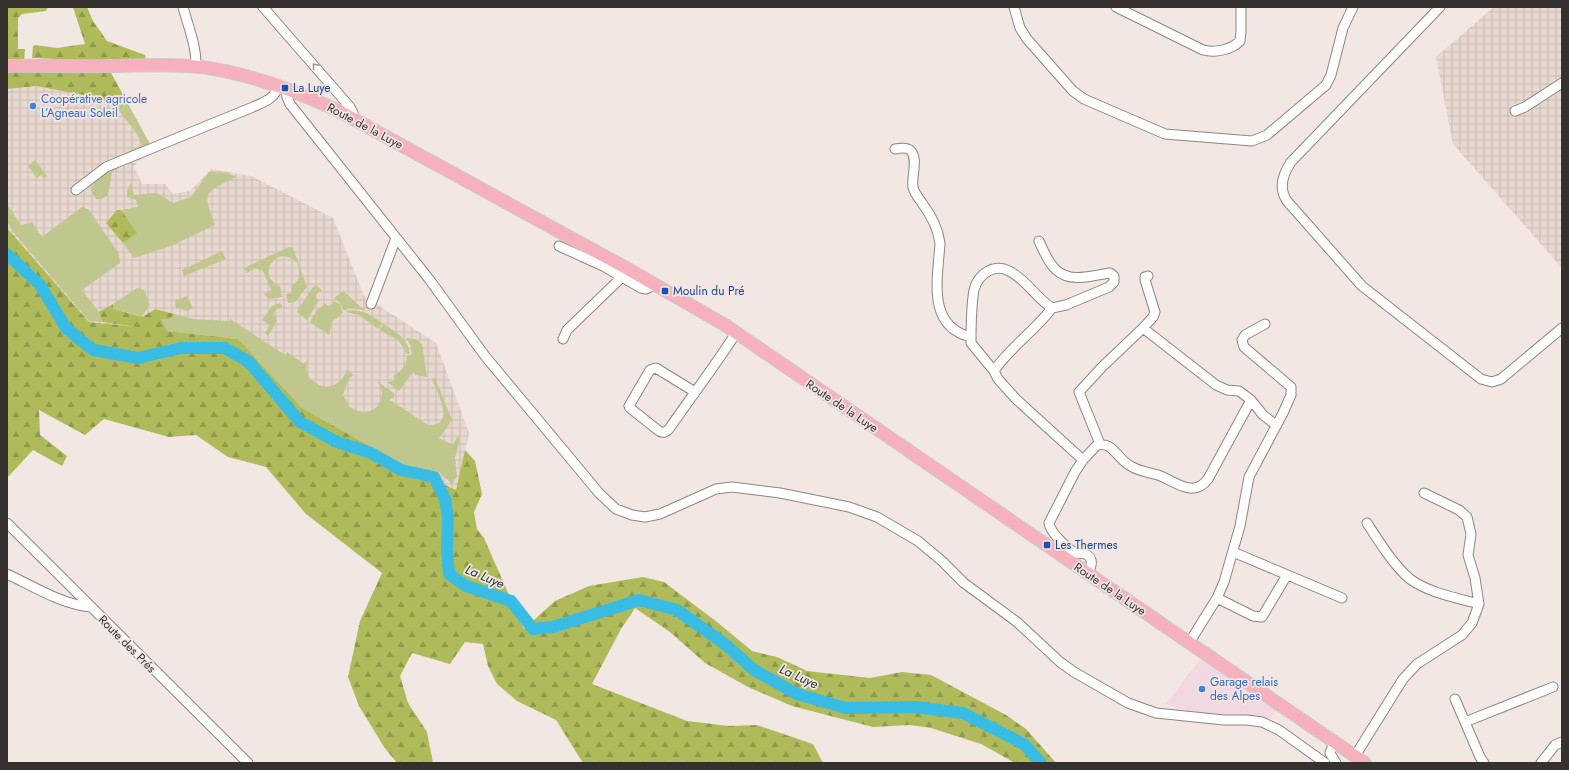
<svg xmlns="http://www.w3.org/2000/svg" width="1569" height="770" font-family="Jost,sans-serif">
<defs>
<pattern id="industrial-grid" width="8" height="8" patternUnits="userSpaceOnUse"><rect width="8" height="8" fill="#e9d8d0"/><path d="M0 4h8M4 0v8" fill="none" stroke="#c8bab3"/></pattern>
<pattern id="forest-firs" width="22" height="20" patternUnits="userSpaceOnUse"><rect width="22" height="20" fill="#afbb5a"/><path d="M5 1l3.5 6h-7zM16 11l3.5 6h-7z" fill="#8f994b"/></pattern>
</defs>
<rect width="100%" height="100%" fill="#f2e7e3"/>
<path fill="#f1d8e1" d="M1201,658L1277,709L1269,720L1195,715L1166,704Z"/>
<path fill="url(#industrial-grid)" d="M1494,7H1562V268L1453,144L1436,57Z
M108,75L153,148L134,166L142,184H165L173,194L190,191L211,169L251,176L333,218L364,296L436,343L469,433L457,490L407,467L302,408L238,339L89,322L7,228V76Z"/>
<path fill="#bfc78f" d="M126,100L151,146L114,160L113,159L142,145L137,134L114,104Z
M35,160L47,176L44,179L41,175L37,178L28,166Z
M117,166V169L112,172L108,196L101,199H96L91,191L97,176Z
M209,172L228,173L236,177C204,193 202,191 215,225L171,246L134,258L123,243L136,232L121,210L138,207L136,200L127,197V191L131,183L134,195L157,193L173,203L191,197Z
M7,204L21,225L32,222L42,237L82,207L89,210L119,254L120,263L82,290L99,312L103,322L89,321L15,234L7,222Z
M289,247L293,248L307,287L295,302L288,303L286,294L292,293L291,286C301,281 300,272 297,262C294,261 291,258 288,257C271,252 259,278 280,286L282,297L269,299L264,294L271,290L263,271L255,268L247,273L244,268Z
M222,251L226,259L184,276L182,270Z
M316,285L321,289V292L319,291L315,297L319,300L307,320L299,314L297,311L313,287Z
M137,288L144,290L150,305L142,316L113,309V304Z
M343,291L364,310L349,308L344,311L340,303L334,298Z
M187,296L193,308L188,311L176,308L175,301Z
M334,301L340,304L343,313L332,322L329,335L310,322L318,308L320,309L324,303L328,306L331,305Z
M280,303L283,307L276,309L274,314L277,321L268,336L265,333L270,325L262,320L272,306Z
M350,310C364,310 371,315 382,323L378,329L359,315L345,312Z
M174,314L193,319L230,321L243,330L230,321V319L285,355L287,352L304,364L308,360C307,364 306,369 307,373C308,376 310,379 313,381C326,393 343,384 347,369L353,375L348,380L343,395L350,407C354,409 357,411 362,412C379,414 388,393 377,381L395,394L393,399L391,398L390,400L428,425C457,427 437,392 432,379L435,378L452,420L439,438L453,445L458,436L460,439L455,458L457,477L452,484C438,472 437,467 419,473L407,467L302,408L238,339L167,331L160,319H170Z
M383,324C396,332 408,338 410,354H407L399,341L380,330Z
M406,338L415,339L422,344L427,377L416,375L413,372L399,391L387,382L394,381V375C402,372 407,364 407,355H412L411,346Z"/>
<path fill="url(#forest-firs)" d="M7,7H48L46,11L22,14L18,18V49H25L24,61L7,63Z
M73,7H87L93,21L107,41L145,55L146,63L32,58L33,46L35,45L57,48L85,44Z
M110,71L126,100L114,104L84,95L36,86L7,89V72Z
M117,210H121L137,233L123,243L106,223Z
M7,228L89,322L138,327L103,322L99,312L113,304V309L143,317L155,309L174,314L170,319H161L167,331L238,339L302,408L407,467L456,490L465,450L475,461L482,494L474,512L477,529L484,538L524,629L555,601L589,586L643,577L664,582L717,622L752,651L777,657L807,671L870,678L902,672L931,675L1006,715L1026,729L1056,763H1015L981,744L931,728L910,725L873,727L792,706L748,687L705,663L670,632L635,608L621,629L592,684L687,721L729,726L757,725L813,744L823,763H583L556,720L517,701L497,684L488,666L483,644L465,642L450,664L412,653L400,676L408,703L427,732L433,763H397L384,747L359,706L348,677L360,621L382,573L306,514L266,467L228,457L196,435L169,437L104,419L85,435L39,410L40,435L67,456L62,466L33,450L7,478Z"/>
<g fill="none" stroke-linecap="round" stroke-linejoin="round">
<path stroke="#38bce4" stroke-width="12" d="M7,254L40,285L66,328L93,350L138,358L181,348H225L249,362L300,422L337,442L371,453L401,470L434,477L445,499L448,518L447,549L449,574L466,586L511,601L533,629L553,627L639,600L677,610L726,645L754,670L797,694L846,708L915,707L963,713L1024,744L1041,763"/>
<g stroke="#8f8581" stroke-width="11">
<path id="minor" d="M183,7C188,26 197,47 196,67
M263,7L350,107L353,113L354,119
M1014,7L1020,28L1027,39L1073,91L1084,99L1165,134L1252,141L1267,135L1326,85L1331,75L1343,28L1353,7
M1116,7L1203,50C1215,53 1231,50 1240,41L1241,31V7
M1440,7L1291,162C1283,174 1278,188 1287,201L1362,286L1481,379L1492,382L1501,379L1562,328
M285,88L287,97L290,104L429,279L485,356L599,493L616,509L632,515L645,517L660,514L716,489L732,487L780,493L849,507L877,517L918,541L942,561L964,583L1017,622L1060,662L1074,672L1128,703L1156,713L1224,720H1247L1262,722L1279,730L1325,763
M1515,111L1525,107L1562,83
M895,149C900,148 906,147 910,150C919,158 911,177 913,187C914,193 919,198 922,203C931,215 938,228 940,243C938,278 926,326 971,337
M76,190L106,167L253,107C264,102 275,99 278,86
M1039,241C1049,264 1057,281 1085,277C1094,276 1102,274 1110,273L1114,276V282L1109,287L1066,305L1052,308C1036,298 1026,279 1009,271C994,263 978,274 974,290C971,307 971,326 971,343L994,371L998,379L1016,399L1083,460
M559,246L605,267L641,288L646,289L654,285
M371,304L396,238
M1143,328L1153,317L1155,312L1145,280V277L1148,276
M563,339L567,330L623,276
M994,371C1010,347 1035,331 1052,308
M695,392L656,368L650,370L629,406L630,408L659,431C663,433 665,433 669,429C691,397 715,366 736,333
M1251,400L1263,415L1276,425
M7,523L248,763
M1367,523C1378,540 1394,566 1410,579C1429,593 1457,598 1479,604
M1233,552L1342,598
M1088,573C1091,567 1095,558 1085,554C1082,553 1079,554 1076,553C1067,549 1050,532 1049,523L1075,472L1083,460L1097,445C1112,441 1117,458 1129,465C1137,471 1148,472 1158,475C1175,481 1193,499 1208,479L1251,400L1239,391L1227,390L1216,385L1143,328L1102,367L1079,392L1100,444
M7,574C33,586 63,605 91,607
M1217,598L1253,616L1262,617L1287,575
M1189,643L1217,598L1224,582L1240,526L1249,477L1283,413L1291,395V387L1244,347L1242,340L1245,335L1265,324
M1455,699L1480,757L1484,763
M1465,722L1553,687
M1334,742L1330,753L1336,763
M1355,756L1403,679L1417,664L1462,635L1472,623L1479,604L1475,578L1468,555L1471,534L1467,517L1459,510L1424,493
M1541,763L1555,745L1562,742"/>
</g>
<g stroke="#cac9c9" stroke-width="14">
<path id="major" d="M7,66C40,65 74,67 107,66C140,66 175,63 208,68C253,75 296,91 337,110L626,268L725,325L1365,763"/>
</g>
<use href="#minor" stroke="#fff" stroke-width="9"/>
<use href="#major" stroke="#f7b1bd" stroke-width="12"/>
</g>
<defs><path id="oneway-chevron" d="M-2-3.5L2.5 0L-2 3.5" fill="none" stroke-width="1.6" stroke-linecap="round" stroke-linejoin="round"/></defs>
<use stroke="#9a9897" href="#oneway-chevron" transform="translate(315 66) rotate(-131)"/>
<g fill="#1a4fb4" stroke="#f2e7e3" stroke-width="1.5">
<rect x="281" y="84" width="8" height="8" rx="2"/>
<rect x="661" y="287" width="8" height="8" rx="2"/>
<rect x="1043" y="541" width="8" height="8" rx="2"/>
</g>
<g fill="#3f7fe0" stroke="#f2e7e3" stroke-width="1.5">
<circle cx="33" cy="106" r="4"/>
<circle cx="1202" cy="689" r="4"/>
</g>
<g text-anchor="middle" stroke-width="3.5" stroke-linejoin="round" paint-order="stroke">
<g font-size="12" fill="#164399" stroke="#f2e7e3" text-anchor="start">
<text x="293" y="92">La Luye</text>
<text x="673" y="295">Moulin du Pré</text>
<text x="1055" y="549">Les Thermes</text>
</g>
<g font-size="12" fill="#366cbe" stroke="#f2e7e3" text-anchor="start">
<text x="41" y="103">Coopérative agricole<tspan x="41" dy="14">L’Agneau Soleil</tspan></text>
<text x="1210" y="686">Garage relais<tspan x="1210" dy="14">des Alpes</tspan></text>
</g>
<g font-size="12" fill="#34312f" stroke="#f2e7e3">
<text transform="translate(365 126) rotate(28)" y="4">Route de la Luye</text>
<text transform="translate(842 406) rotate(34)" y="4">Route de la Luye</text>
<text transform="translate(1110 589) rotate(34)" y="4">Route de la Luye</text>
<text transform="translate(127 644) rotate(45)" y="4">Route des Prés</text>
</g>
<g font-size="13" font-style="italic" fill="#1b3038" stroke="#f2e7e3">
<text transform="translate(485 576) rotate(23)" y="5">La Luye</text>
<text transform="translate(799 676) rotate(24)" y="5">La Luye</text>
</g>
</g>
<rect width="1569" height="770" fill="none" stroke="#34312f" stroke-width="16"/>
</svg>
